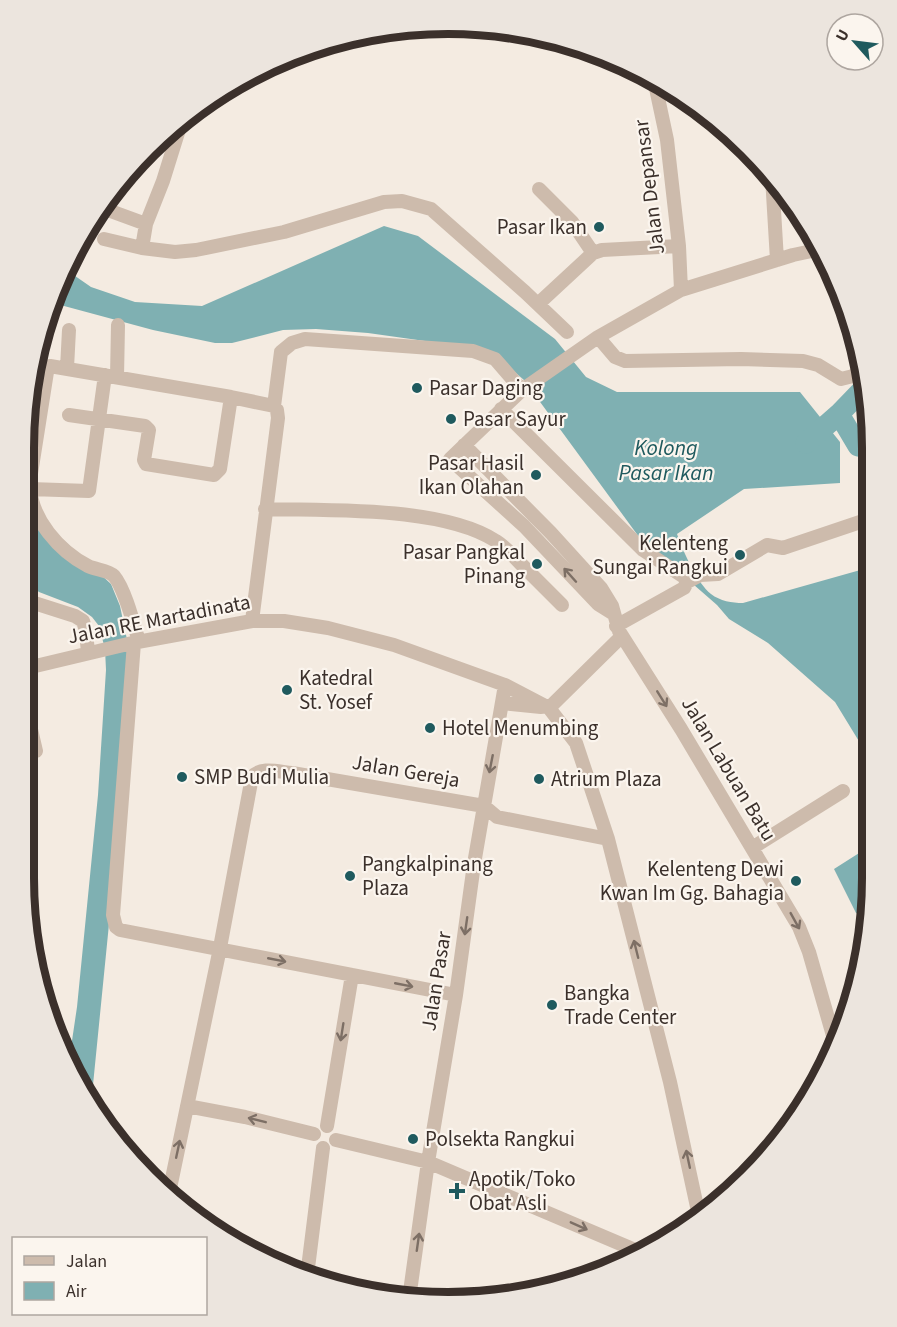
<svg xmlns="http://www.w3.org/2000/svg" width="897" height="1327" font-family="'Source Sans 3',sans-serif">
<rect width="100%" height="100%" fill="#f4ebe1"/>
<path fill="#7fb0b2" d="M384,226L418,236L555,339L586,377L617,392H800L840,442V483L744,489L677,534C683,551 697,583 711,594C720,601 732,603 743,603L871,567L868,756L835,702L768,643L729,619L717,605L639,537L524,380L489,350L368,333L316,329L283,330L232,343H215L153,330L53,303L65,269L91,287L135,302L202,306Z
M30,502L32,511L111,584L120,606L130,654L109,924L91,1105L69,1061L77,1007L98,795L106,670L105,649L99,626L92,617L78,607L39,592L29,583Z
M867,848L866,917L856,913L834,869Z"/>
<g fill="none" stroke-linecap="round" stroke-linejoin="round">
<path stroke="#7fb0b2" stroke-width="21" d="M867,385L839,414L858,446L873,449
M806,443L839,414"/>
<path stroke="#cdbbac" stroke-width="14" d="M654,79L667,140L679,246L681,290
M772,177L777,260
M539,189L572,222L593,253L602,250L679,246
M105,209L146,224
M104,239L142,248L175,252L196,250L284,232L384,202L402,201L431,209L525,292L567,332
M142,248L146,224L163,181L182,120
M538,304L593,253
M598,337L615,357L625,361L741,359L803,361L818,365L841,379L853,376L865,365
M67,368L69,330
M117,377L118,325
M522,390L450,459L524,526L598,604L614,614
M501,409L643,550L684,577L687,582L684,588L616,626
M69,415L145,426L149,430L144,460L146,464L214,475L220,469L231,397
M464,445L551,533L601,588L612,606L619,631L681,729L799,927L809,952L836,1046
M30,480L47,372L50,366L231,397L274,406
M30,486C31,519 59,551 88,566C96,570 108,570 114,576C125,589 134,625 139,642
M30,489L89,491L105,375
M265,509C330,511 442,506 496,541C506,547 514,557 523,566C536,579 549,592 562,605
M687,582L700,575L718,574L767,545L783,548L872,518
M28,601L75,616L83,621L86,631L88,653
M252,621L278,418L277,410L274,406L281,352L292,343L305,339L473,351L495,359L522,390L598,337L681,290L793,255L821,249
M134,643L113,915L116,927L120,930L456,995
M27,668L132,643L252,621H284L328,628L394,645L505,685L549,708L576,743L608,839L670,1082L699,1216
M502,703L541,707
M549,708L622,636
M27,712L36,751
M484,806L497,817L608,839
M752,848L843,791
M187,1106L245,1117L314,1134
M327,1126L352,975
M336,1140L428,1162L642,1253
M169,1193L219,953L252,777C261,766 279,772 292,773L484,806
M307,1276L323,1148
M409,1299L428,1162L456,995L474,864L505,685"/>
</g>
<defs><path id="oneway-shaft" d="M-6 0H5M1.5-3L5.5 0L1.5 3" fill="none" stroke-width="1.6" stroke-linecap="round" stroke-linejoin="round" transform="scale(1.5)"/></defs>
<g stroke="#7d6f65">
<use href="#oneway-shaft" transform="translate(570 575) rotate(-132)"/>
<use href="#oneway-shaft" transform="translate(662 699) rotate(58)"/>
<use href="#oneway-shaft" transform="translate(491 764) rotate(101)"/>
<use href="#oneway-shaft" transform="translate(795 921) rotate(61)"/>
<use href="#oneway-shaft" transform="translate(466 926) rotate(98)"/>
<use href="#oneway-shaft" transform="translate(636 949) rotate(-104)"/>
<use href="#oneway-shaft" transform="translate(277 960) rotate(11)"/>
<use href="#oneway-shaft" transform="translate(404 985) rotate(11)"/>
<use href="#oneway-shaft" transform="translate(342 1032) rotate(99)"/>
<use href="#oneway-shaft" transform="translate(257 1120) rotate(-166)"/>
<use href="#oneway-shaft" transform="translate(178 1149) rotate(-78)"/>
<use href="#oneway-shaft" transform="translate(688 1159) rotate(-102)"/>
<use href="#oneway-shaft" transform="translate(579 1226) rotate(24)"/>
<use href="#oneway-shaft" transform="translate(418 1242) rotate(-82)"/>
</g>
<g fill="#1f5a5e" stroke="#fbf5ee" stroke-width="2">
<circle cx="599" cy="227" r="6"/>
<circle cx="417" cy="388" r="6"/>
<circle cx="451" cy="419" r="6"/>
<circle cx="536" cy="475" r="6"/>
<circle cx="740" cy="555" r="6"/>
<circle cx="537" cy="564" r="6"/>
<circle cx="287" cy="690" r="6"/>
<circle cx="430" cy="728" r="6"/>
<circle cx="182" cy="777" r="6"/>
<circle cx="539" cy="779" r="6"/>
<circle cx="350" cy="876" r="6"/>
<circle cx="796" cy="881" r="6"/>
<circle cx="552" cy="1005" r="6"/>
<circle cx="413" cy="1139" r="6"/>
<path d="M454 1182h6v6h6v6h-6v6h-6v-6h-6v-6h6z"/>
</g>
<g text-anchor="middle" stroke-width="4.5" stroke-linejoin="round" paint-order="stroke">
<g font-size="21" fill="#3b302b" stroke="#fbf5ee">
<text transform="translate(649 187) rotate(-97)" y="7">Jalan Depansar</text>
<text transform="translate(159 619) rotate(-11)" y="7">Jalan RE Martadinata</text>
<text transform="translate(729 769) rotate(59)" y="7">Jalan Labuan Batu</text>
<text transform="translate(406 771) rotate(10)" y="7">Jalan Gereja</text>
<text transform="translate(436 981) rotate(-81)" y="7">Jalan Pasar</text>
</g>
<g font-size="21" fill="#3b302b" stroke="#fbf5ee" text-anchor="start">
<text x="587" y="234" text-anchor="end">Pasar Ikan</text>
<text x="429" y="395">Pasar Daging</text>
<text x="463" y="426">Pasar Sayur</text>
<text x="524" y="470" text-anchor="end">Pasar Hasil<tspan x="524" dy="24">Ikan Olahan</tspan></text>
<text x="728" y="550" text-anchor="end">Kelenteng<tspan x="728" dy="24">Sungai Rangkui</tspan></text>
<text x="525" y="559" text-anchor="end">Pasar Pangkal<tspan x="525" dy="24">Pinang</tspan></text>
<text x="299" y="685">Katedral<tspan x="299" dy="24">St. Yosef</tspan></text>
<text x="442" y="735">Hotel Menumbing</text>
<text x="194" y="784">SMP Budi Mulia</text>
<text x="551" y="786">Atrium Plaza</text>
<text x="362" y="871">Pangkalpinang<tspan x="362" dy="24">Plaza</tspan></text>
<text x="784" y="876" text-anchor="end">Kelenteng Dewi<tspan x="784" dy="24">Kwan Im Gg. Bahagia</tspan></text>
<text x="564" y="1000">Bangka<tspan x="564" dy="24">Trade Center</tspan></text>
<text x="425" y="1146">Polsekta Rangkui</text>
<text x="469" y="1186">Apotik/Toko<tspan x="469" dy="24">Obat Asli</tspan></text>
</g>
<g font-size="22" font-style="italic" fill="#1f5a5e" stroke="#fbf5ee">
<text x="666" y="455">Kolong<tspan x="666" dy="25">Pasar Ikan</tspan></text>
</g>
</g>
<path d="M0 0H897V1327H0ZM448 34H448A414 414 0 0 1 862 448V878A414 414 0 0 1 448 1292H448A414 414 0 0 1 34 878V448A414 414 0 0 1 448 34Z" fill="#ece5de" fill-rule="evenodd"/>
<path fill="none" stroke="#3b302b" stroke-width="8" d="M448 34H448A414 414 0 0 1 862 448V878A414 414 0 0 1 448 1292H448A414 414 0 0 1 34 878V448A414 414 0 0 1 448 34Z"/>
<rect x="12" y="1237" width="195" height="78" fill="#fbf5ee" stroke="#aea6a0" stroke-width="1.5"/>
<rect x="24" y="1256" width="30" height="9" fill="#cdbbac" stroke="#aea6a0" stroke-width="1.5"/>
<text x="66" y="1267" font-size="18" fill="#3b302b">Jalan</text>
<rect x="24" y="1282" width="30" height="18" fill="#7fb0b2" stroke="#aea6a0" stroke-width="1.5"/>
<text x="66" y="1297" font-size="18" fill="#3b302b">Air</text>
<g transform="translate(855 42) rotate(298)"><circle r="28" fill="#fbf5ee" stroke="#aea6a0" stroke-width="1.5"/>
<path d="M0-4.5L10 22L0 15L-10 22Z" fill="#1f5a5e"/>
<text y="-9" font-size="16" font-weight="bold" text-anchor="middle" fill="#3b302b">U</text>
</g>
</svg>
